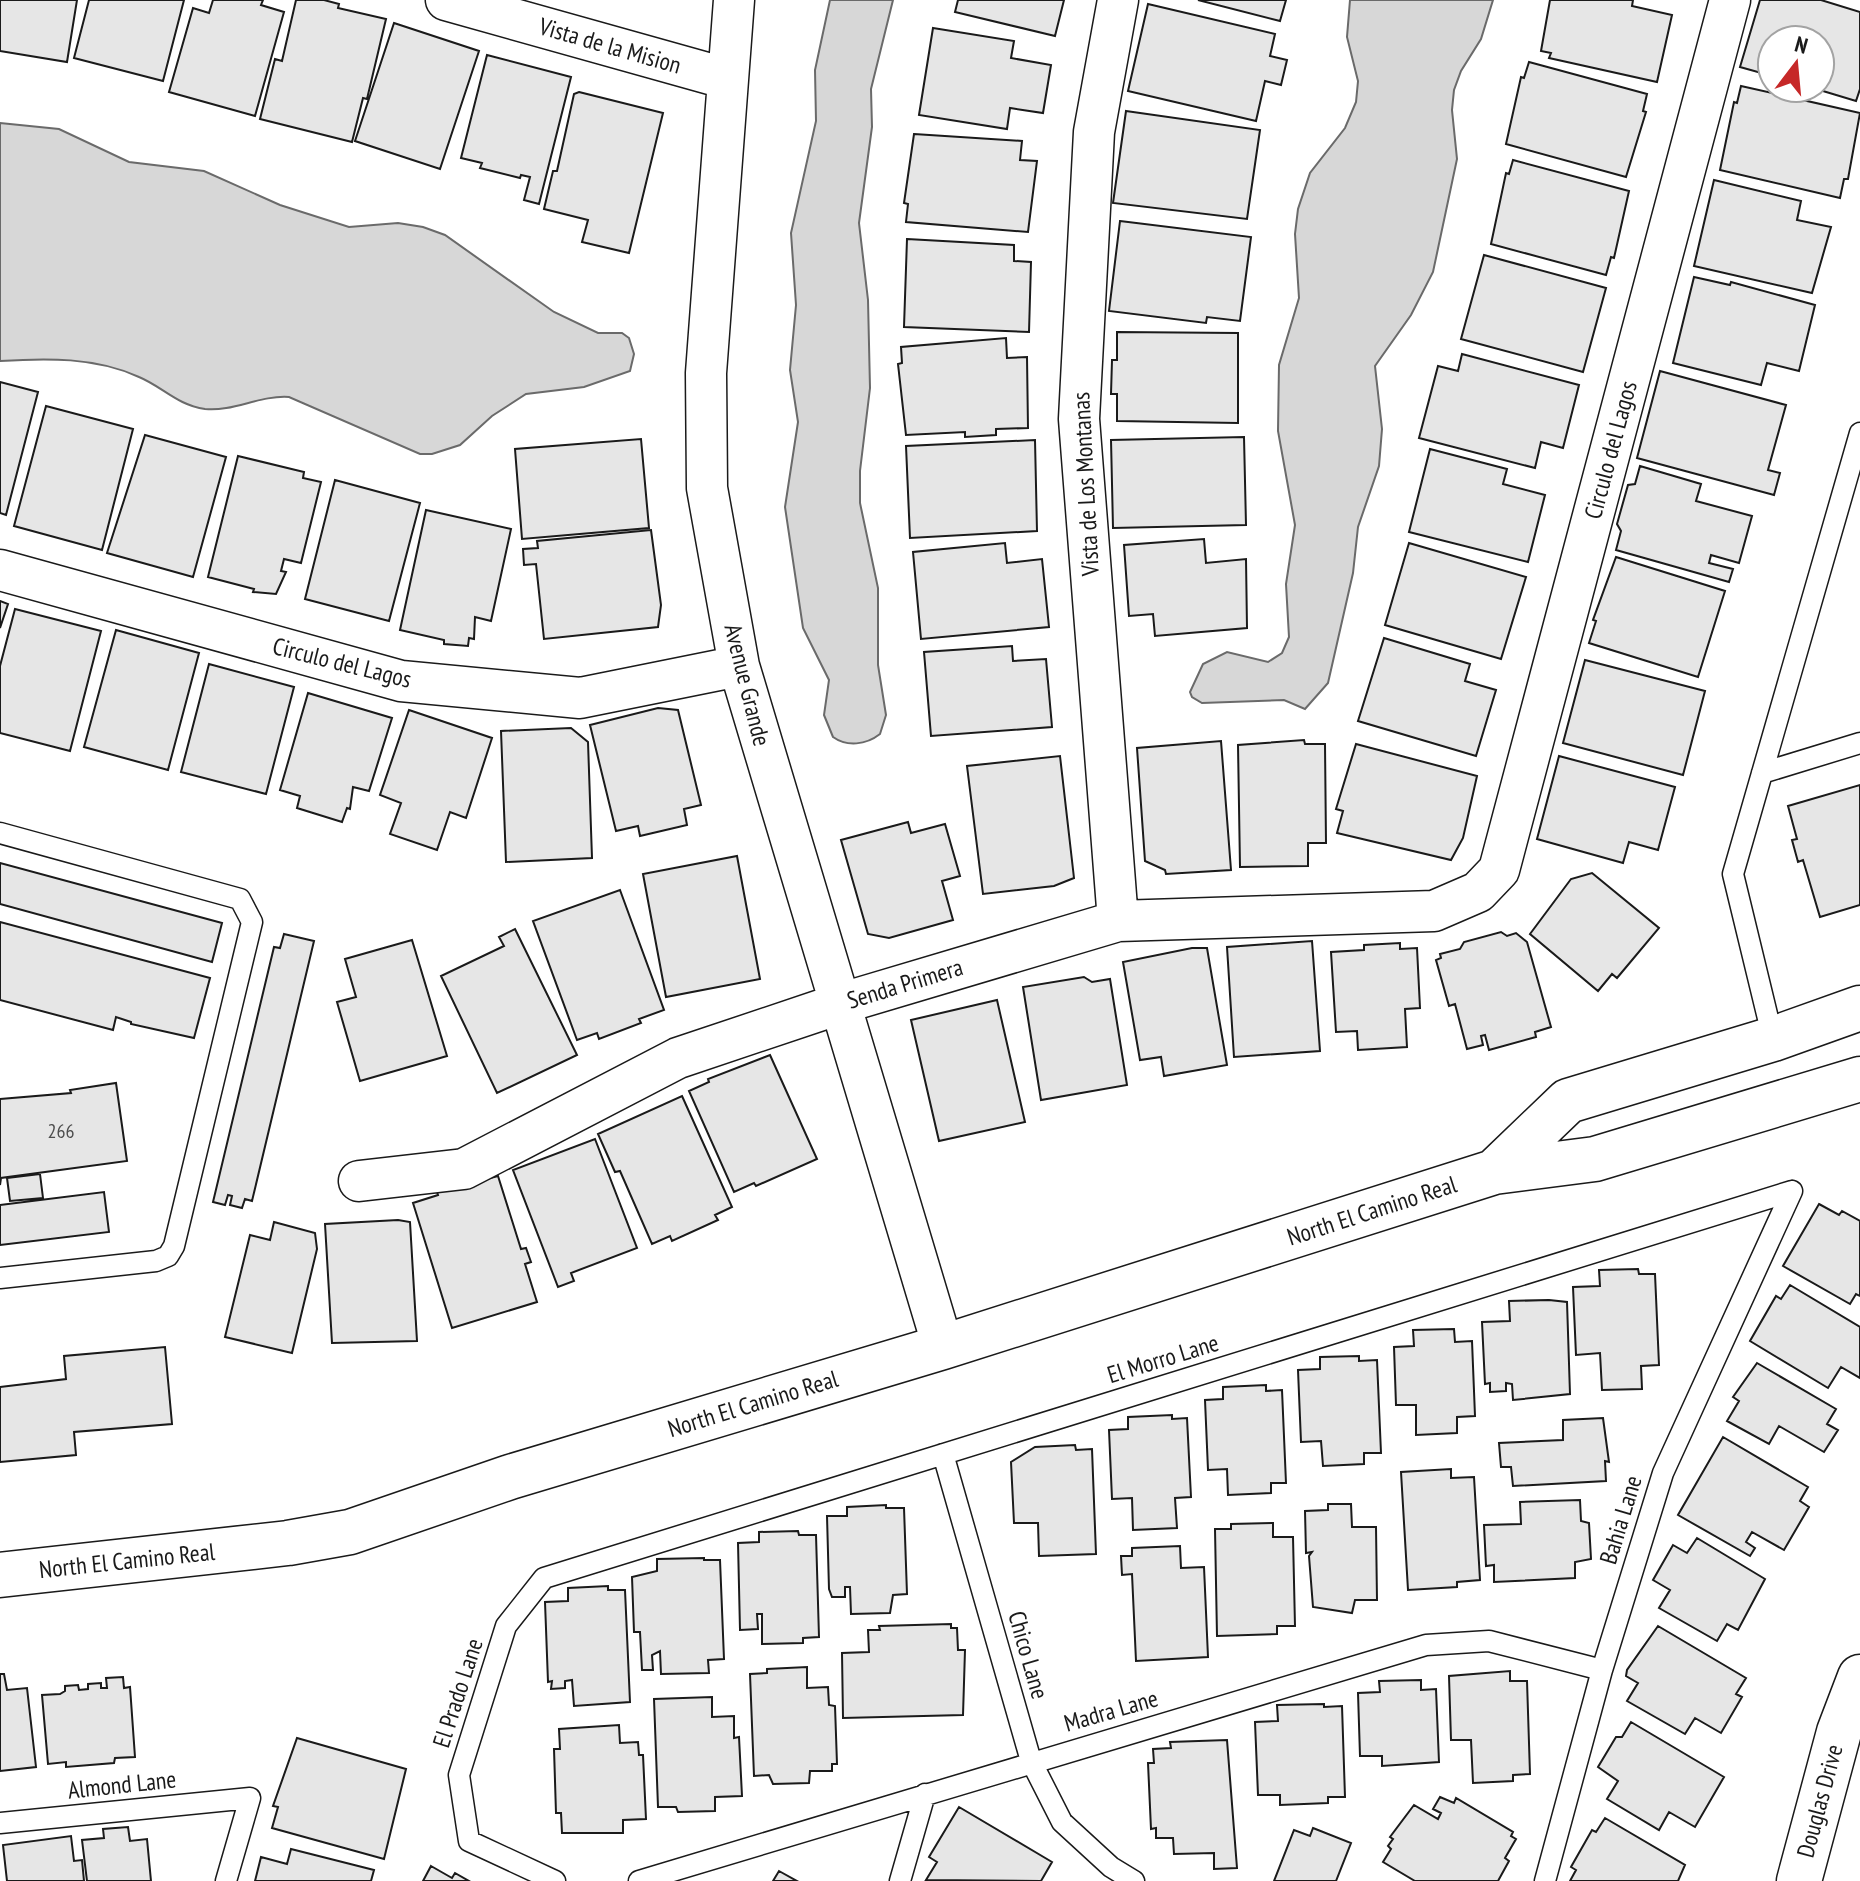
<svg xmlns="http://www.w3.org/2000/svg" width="1860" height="1881" font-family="'PT Sans Narrow',sans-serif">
<rect width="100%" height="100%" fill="#fff"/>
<path fill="#d7d7d7" stroke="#6a6a6a" stroke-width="2" d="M830,0H893L871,89L872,127L859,223L868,300L870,388L860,471V503L878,588V665L886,715L880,734C866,745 847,747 833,737L824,715L829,680L803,628L785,507L798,422L790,370L796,305L791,233L816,121L815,70Z
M1350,0H1493L1481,39L1461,71L1454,90L1452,110L1457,159L1433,272L1411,315L1375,366L1382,429L1379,466L1358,527L1353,573L1328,683L1305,709L1284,700L1202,703L1192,697L1190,692L1203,664L1227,652L1268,662L1282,653L1289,637L1286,584L1295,525L1278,431L1279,365L1299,298L1295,234L1298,209L1310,173L1345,128L1356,102L1358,81L1347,37Z
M0,123L59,129L129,162L204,171L280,205L349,227L398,223L423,227L445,235L554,312L598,333H622L629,338L634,354L630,371L584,387L526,394L492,416L460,445L432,454H420L289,397C260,395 233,412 205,409C177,405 163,387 139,377C96,357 46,358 0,361Z"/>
<path fill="#e6e6e6" stroke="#1a1a1a" stroke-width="2" d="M0,0H77L67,62L0,51Z
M89,0H184L163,81L74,58Z
M213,0H263L261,5L284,12L255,116L169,92L193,8L209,13Z
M296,0H324L339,4L338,8L386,19L367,99L363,98L352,142L260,119L275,59L282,61Z
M958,0H1064L1055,36L955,12Z
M1198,0H1286L1280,21Z
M1550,0H1633L1632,6L1672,15L1657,82L1549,58L1551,53L1541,51Z
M1760,0H1821L1860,12V89L1856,101L1813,88H1820V40H1772V76L1740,67Z
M1148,4L1275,34L1270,56L1287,60L1281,85L1265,81L1256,121L1128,91Z
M394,23L479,51L440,169L355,141Z
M933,28L1014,41L1011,58L1051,65L1043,113L1010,108L1007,129L919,115Z
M487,55L571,77L539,204L524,200L530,177L521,175L520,178L480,168L482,163L461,158Z
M1529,62L1647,94L1643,111L1646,112L1626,177L1506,144L1521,77L1524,78Z
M1741,86L1860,113L1848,179H1844L1840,198L1720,170L1734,102L1737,103Z
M579,92L663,113L629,253L582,242L588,220L544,209L553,171H557L574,94Z
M1126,111L1260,130L1247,219L1113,203Z
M914,134L1022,141L1020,160L1037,161L1028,232L906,222L908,204L904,203Z
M1513,160L1629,191L1614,258L1611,257L1606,275L1491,244L1506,173L1509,174Z
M1714,180L1801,201L1797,220L1831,227L1812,293L1694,266Z
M1120,221L1251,237L1240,321L1207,317L1206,323L1109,311Z
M907,239L1014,245V261L1031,262L1029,332L904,327Z
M1484,255L1606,288L1583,372L1461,339Z
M1694,277L1730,285L1731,282L1815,305L1799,371L1767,363L1761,385L1673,363Z
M1117,332L1238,333V423L1117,421V394H1111L1112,360H1117Z
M1006,338L1007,358L1027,357L1028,428L996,429V435L965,437V432L906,435L898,364L902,363L901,347Z
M1462,354L1579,385L1563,448L1541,442L1535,468L1419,438L1438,366L1458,371Z
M1660,371L1786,405L1768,470L1780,473L1774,495L1637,458Z
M0,382L38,392L6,515L0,513Z
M46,406L133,429L102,550L14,526Z
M145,435L226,457L193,577L107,553Z
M1244,437L1246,525L1113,528L1111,440Z
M641,439L649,528L522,539L515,449Z
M1035,440L1037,531L910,538L906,446Z
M1430,449L1507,469L1503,484L1545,495L1528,562L1409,532Z
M238,456L304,472L303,478L321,482L301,563L284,559L281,571L286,572L276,594L253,592L254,589L208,577Z
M1640,466L1701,484L1696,501L1752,516L1739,563L1711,555L1709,563L1733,569L1729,582L1616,550L1621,531L1617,524L1628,485L1635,484Z
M335,480L420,503L389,621L305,599Z
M426,510L511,529L491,621L475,617L474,639L469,638L468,646L444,644V640L400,630Z
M651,530L661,605L658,627L544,639L536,564L524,565L523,549L538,548L537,541Z
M1204,539L1206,563L1246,559L1247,628L1155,636L1153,614L1129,616L1124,545Z
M1005,543L1007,563L1042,559L1049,627L921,639L913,552Z
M1409,543L1526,577L1501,659L1385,625Z
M1616,557L1725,591L1698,677L1589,643L1596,621L1593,620Z
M0,601L8,604L0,628Z
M15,609L101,631L70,751L0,733V666Z
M116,630L199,653L168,770L84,747Z
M1384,638L1470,664L1465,681L1496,690L1476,756L1358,721Z
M1012,646L1013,661L1046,659L1052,727L931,736L924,652Z
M1585,660L1705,691L1683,775L1563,743Z
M209,664L294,687L266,794L181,772Z
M308,693L392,718L369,791L353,787L350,809L347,808L342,822L297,808L300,796L280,790Z
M658,708L678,710L701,805L684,809L687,825L640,836L638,826L616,831L590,725Z
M409,710L492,738L466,818L450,812L437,850L390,834L401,803L380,795Z
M571,728L588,742L592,858L506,862L501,731Z
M1304,740L1305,744H1325L1326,843H1308V866L1240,867L1238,745Z
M1221,741L1231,870L1166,874L1165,870L1145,861L1137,748Z
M1356,744L1477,776L1463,838L1451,860L1337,833L1343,811L1336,809Z
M1060,756L1074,878L1054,886L983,894L967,766Z
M1559,756L1675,787L1658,850L1629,842L1623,863L1537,839Z
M1860,785V905L1820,917L1803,860L1798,862L1792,840L1797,839L1788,806Z
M908,822L911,833L945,824L960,876L942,881L953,920L889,938L868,934L841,840Z
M737,856L760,979L666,997L643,874Z
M0,863L222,923L212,962L0,904Z
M1592,873L1659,928L1617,978L1612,974L1598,991L1530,934L1571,879Z
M620,890L664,1010L639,1019L641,1023L599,1039L597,1033L577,1040L533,921Z
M0,922L210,978L194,1038L131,1024V1022L116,1017L113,1030L0,1000Z
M515,929L577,1055L497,1093L441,976L504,946L499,937Z
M1501,932L1507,936L1516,933L1527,942L1551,1027L1535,1032L1536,1037L1489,1050L1485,1035L1481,1036L1483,1045L1467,1049L1455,1004L1449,1006L1436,960L1441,958L1440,954L1460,949L1464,942Z
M284,934L314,941L252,1201L245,1199L242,1208L230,1205L232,1196L228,1195L225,1205L213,1202L274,947L280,948Z
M412,940L447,1056L360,1081L337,1002L356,997L345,959Z
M1312,941L1320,1051L1234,1057L1227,947Z
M1400,943V949L1417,948L1420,1008L1405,1009L1407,1047L1358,1050L1357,1031L1336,1032L1331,952L1364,950V945Z
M1192,948H1207L1227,1065L1164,1076L1161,1057L1140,1060L1123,962Z
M1084,977L1092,982L1110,979L1127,1085L1041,1100L1023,987Z
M997,1000L1025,1122L939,1141L911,1020Z
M770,1055L817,1159L756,1186L754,1183L734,1192L689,1091L709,1082L708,1079Z
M116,1083L127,1161L1,1178L0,1185V1099L71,1093L70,1090Z
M682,1096L732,1207L715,1215L718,1220L672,1241L670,1236L652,1244L620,1171L615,1172L598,1134Z
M595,1139L637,1248L571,1273L574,1281L558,1287L513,1170Z
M40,1174L43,1198L10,1201L7,1178Z
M498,1176L521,1249L526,1248L531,1262L525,1264L537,1302L452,1328L413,1203L438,1195L437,1192Z
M104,1192L109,1232L0,1245V1205Z
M1819,1204L1839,1215L1842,1211L1860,1221V1296L1856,1294L1850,1304L1783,1266Z
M398,1220L410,1222L417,1341L332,1343L325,1224Z
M274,1222L315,1233L317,1249L292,1353L225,1337L250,1235L270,1240Z
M1638,1269L1639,1274H1655L1659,1365L1641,1366L1642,1389L1602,1390L1600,1353L1576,1355L1573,1287L1600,1286L1599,1270Z
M1790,1285L1860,1327V1378L1841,1367L1828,1388L1750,1341L1776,1296L1781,1299Z
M1549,1300L1567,1302L1570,1394L1513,1400L1512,1384L1506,1383V1391L1490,1392V1383L1485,1384L1482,1322L1510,1321L1509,1301Z
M1454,1329L1455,1342L1472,1341L1475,1416L1457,1417V1433L1416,1435V1405H1396L1394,1347L1414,1346L1413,1330Z
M165,1347L172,1424L74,1432L76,1455L0,1462V1387L66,1379L64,1356Z
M1359,1356V1361L1377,1360L1381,1453H1364V1464L1323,1466L1321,1441L1301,1442L1298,1370L1320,1369V1357Z
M1757,1363L1836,1409L1827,1424L1838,1430L1824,1452L1779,1426L1769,1444L1727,1421L1739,1401L1733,1397Z
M1266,1385V1391L1282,1390L1286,1483H1271V1493L1228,1495L1227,1469L1208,1470L1205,1400L1223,1399V1387Z
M1172,1415V1419L1187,1418L1191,1497L1175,1498L1177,1528L1133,1530L1132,1498L1112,1499L1109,1430L1128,1429V1417Z
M1603,1418L1609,1462L1605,1461L1606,1481L1513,1486L1511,1467H1501L1499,1443L1563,1440V1420Z
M1723,1437L1808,1487L1800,1501L1809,1507L1784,1550L1752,1532L1746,1542L1755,1548L1750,1556L1678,1515Z
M1075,1445L1076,1450L1092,1449L1096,1554L1039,1556L1038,1523H1014L1011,1462L1035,1447Z
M1451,1469V1478L1474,1477L1480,1580L1457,1582V1587L1408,1590L1401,1472Z
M1580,1500L1581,1521L1589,1523L1591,1559L1575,1562V1578L1494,1582V1565L1486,1566L1484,1525L1521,1524L1520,1502Z
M1328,1504H1351L1352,1527H1376L1377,1600H1355L1352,1613L1313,1607L1309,1556L1312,1552L1306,1553L1305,1511L1328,1510Z
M886,1505V1508H904L907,1594L893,1595L890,1613L851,1614L850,1587H845V1597H832L829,1589L827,1516H847V1507Z
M1273,1523V1537H1293L1295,1626H1277V1634L1217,1636L1215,1529H1231V1524Z
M798,1531L799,1535H816L819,1637L803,1638V1643L762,1644V1614H757L758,1629L740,1630L738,1543L759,1542V1532Z
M1697,1538L1765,1579L1738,1630L1727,1624L1717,1641L1659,1608L1670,1590L1653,1580L1673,1545L1687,1553Z
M1180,1546L1181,1568L1204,1567L1208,1657L1136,1661L1132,1574L1122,1575L1121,1556H1132V1548Z
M704,1558V1560H720L724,1659L708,1660L709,1673L661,1674L660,1651L652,1655L653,1670H642L640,1632H634L632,1577L657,1571V1559Z
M608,1586V1590H625L630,1702L574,1706L572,1680L565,1681V1688L551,1689L552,1681L548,1682L545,1602L568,1601V1588Z
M951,1624V1628H957L958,1650H965L963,1715L843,1718L842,1653L869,1652L868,1630H880L879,1626Z
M1658,1626L1746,1678L1736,1694L1742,1697L1721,1733L1695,1718L1685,1734L1627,1701L1638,1683L1626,1676L1627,1670Z
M807,1667V1688L828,1687L829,1705L835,1706L837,1764H832V1771H810L809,1783L773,1784L769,1775L754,1776L750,1674L767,1673V1669Z
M1510,1671V1681H1527L1530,1774L1513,1775V1781L1473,1783L1471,1740H1451L1449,1676Z
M0,1674H4L7,1690L27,1688L36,1767L0,1771Z
M123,1677L124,1688L130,1687L135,1757L115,1758L114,1763L66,1767V1762L48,1764L42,1695L60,1694L65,1691V1686L78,1685L79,1690L88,1689V1684L101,1683V1688H107L106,1678Z
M1421,1680V1690L1436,1689L1439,1762L1382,1766V1756H1360L1358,1693L1380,1692L1379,1681Z
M712,1697V1717L734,1716V1738L739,1737L742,1796L715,1797V1811L678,1812L676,1807H658L654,1699Z
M1324,1704V1707L1342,1706L1345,1797H1328V1803L1280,1805V1795H1258L1255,1722L1278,1721L1277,1705Z
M1631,1722L1724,1777L1695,1827L1669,1812L1659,1830L1607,1799L1618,1781L1598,1767L1616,1737H1622Z
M619,1725L620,1743L638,1742L639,1755H643L646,1819L623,1820V1833H562L561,1813H556L554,1749H560L559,1729Z
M297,1738L406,1769L384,1859L272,1828L278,1807L273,1806Z
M1227,1740L1237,1868L1214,1869V1853L1174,1854L1173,1838H1156V1828L1151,1829L1148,1763H1154L1153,1749L1171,1748L1170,1742Z
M1440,1797L1454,1803L1456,1798L1513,1832L1511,1836L1516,1839L1505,1858L1509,1861L1498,1881H1415L1383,1862L1391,1849L1388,1846L1393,1839L1390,1837L1414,1805L1438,1819L1441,1813L1433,1809Z
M959,1807L1052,1862L1041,1881L926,1880L937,1862L929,1857Z
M1605,1818L1685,1865L1678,1881H1570L1576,1870L1571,1867L1592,1830L1596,1832Z
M128,1827L130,1841L147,1839L151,1881H87L82,1840L104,1838L103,1829Z
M1313,1828L1351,1843L1336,1881H1274L1294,1830L1310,1836Z
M71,1836L74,1861L82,1860L84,1881H7L3,1845Z
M291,1849L374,1870L371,1881H255L261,1857L287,1864Z
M431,1866L452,1878L455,1873L469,1881H423Z
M779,1871L797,1881H773Z"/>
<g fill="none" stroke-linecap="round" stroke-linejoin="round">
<g stroke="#1a1a1a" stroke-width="23">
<path id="service" d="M1762,773L1860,743
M0,833L240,899L252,922L174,1246L168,1256L156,1261L0,1278
M1773,1039L1733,874L1860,433
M943,1454L1031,1761L1062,1822L1111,1867L1134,1881
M0,1823L250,1798L226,1881
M555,1881L469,1841L459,1775L506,1626L544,1578L1792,1191
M639,1881L1426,1645L1489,1641L1602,1670
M900,1881L925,1794
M1545,1881L1602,1670L1663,1473L1792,1191"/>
</g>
<g stroke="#1a1a1a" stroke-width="43">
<path id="minor" d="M446,0L728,79
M734,0L706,373L707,488L739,666L943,1347
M1118,0L1094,132L1079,419L1118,921
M0,570L401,681L580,698L739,666
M359,1181L464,1169L678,1058L839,1004L1118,921L1434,911L1478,892L1499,870L1730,0"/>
</g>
<g stroke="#1a1a1a" stroke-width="47">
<path id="secondary" d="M1799,1881L1839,1732L1860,1677"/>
</g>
<g stroke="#1a1a1a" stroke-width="47">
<path id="primary" d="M1494,1172L1568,1101L1773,1039L1860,1008
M0,1575L288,1543L350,1532L510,1477L943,1347L1494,1172L1595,1159L1860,1079"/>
</g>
<use href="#service" stroke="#fff" stroke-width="20"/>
<use href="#minor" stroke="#fff" stroke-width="40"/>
<use href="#secondary" stroke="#fff" stroke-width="44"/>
<use href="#primary" stroke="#fff" stroke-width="44"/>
</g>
<g text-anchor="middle" stroke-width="6" stroke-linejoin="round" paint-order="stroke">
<g font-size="20" fill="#4d4d4d">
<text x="61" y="1138">266</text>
</g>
<g font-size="24" fill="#1a1a1a" stroke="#fff">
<text transform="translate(610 46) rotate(16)" y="8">Vista de la Mision</text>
<text transform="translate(1611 450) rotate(-75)" y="8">Circulo del Lagos</text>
<text transform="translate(1086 484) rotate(-93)" y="8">Vista de Los Montanas</text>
<text transform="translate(342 663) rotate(14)" y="8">Circulo del Lagos</text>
<text transform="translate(747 685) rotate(76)" y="8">Avenue Grande</text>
<text transform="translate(905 984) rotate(-17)" y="8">Senda Primera</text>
<text transform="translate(1372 1211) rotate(-18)" y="8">North El Camino Real</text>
<text transform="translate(1163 1359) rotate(-17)" y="8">El Morro Lane</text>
<text transform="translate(753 1404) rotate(-17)" y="8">North El Camino Real</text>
<text transform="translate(1621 1520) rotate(-73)" y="8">Bahia Lane</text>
<text transform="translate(127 1561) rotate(-6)" y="8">North El Camino Real</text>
<text transform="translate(1028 1655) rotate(74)" y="8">Chico Lane</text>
<text transform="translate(458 1693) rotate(-72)" y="8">El Prado Lane</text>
<text transform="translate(1111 1711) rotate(-16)" y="8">Madra Lane</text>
<text transform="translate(122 1785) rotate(-6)" y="8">Almond Lane</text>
<text transform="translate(1820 1801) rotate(-75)" y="8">Douglas Drive</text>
</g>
</g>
<g transform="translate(1796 64) rotate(16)"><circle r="38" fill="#ffffff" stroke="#a3a3a3" stroke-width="2"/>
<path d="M0-6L14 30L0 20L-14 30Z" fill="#c62828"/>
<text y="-12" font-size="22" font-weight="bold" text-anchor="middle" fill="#1a1a1a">N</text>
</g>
</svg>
